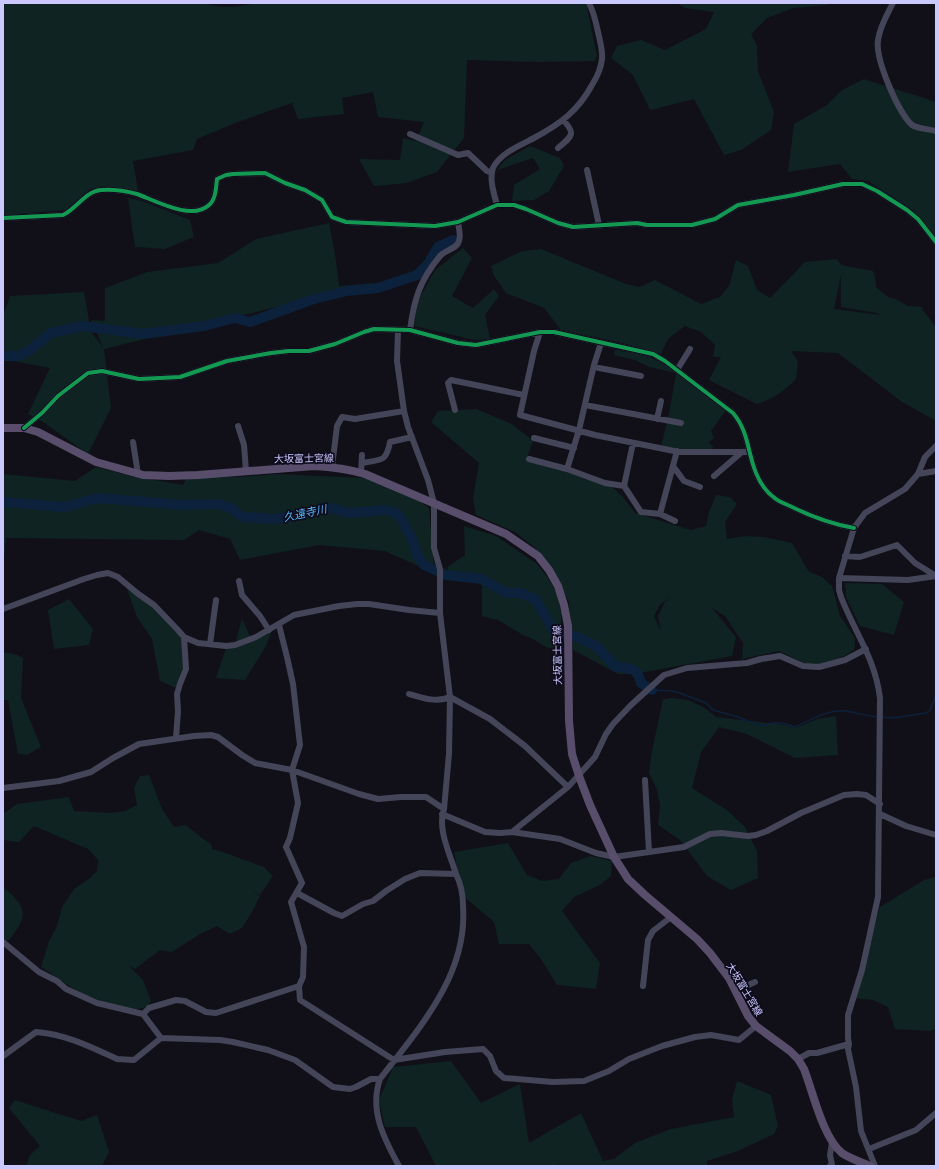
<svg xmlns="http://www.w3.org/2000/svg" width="939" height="1169" font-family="'IBM Plex Sans','Noto Sans JP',sans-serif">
<rect width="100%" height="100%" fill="#111018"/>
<path fill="#0f2322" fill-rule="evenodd" d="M3,3H205C217,8 241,8 253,3H586L597,56L594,61L539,62L467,60L464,138L437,172L407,183L374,186L359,159L400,160L403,138L416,141L424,122L378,117L373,92L342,98L344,114L298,119L292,103L235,123L197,139L193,150L133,161L138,191L121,188L105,186L90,189L65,210L3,215Z
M677,3H829L828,5L794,8L767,18L751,34L757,46L758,71L774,112L771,130L741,150L724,155L694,99L650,110L633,75L611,58L617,46L641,40L665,50L706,29L714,12L685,8Z
M864,79L936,102V236L913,210L868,181L852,179L840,164L788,172L794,124L827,105L842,90Z
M530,146L560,158L564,166L549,191L534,200L512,201L514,185L540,169L533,158L497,170L505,160Z
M128,198L142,201L190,220L194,237L165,249L135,247Z
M329,223L335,254L339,286L376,283L104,349L111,408L88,454L43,422L28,414L50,368L3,359V316L10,296L84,292L91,332L103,347L91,320L105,321V288L147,272L218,263L256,239Z
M463,248L472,258L452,296L473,308L494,289L499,296L485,315L490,339L474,340L414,326L418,301L435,270Z
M541,249L626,284L640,287L655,280L701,304L720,297L729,286L736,260L748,266L757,290L770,298L805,262L837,259L841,265L873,271L875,277L876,287L888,297L898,300L908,306L923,307L922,309L936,327V421L902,402L838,353L791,351L798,361L796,379C783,392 775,398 757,404L709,380L721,357H713L715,345L701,332L685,326L668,339L661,354L623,343L561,330L544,308L506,293L494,276L491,266L522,251ZM841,275V307L877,313L880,315L834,309Z
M615,350C626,352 638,353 649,357C673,366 705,394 726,410L711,431L714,438L709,442L713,447L712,449L682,452L661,446L668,419L676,373L649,367L635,360L614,355Z
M476,409L512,424L533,441L527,458L611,486L623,497L635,513L691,530L706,526L709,512L716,495L730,497L737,504L725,522L727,539L745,536L764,537L792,543L809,572L822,577L832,586L840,616L855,638L854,650L842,657L818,665L806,664L779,651L742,659L743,643L725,616L712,608L736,637L732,656L634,674H618L573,650L569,602L552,570L534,547L515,532L476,515L473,499L479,463L431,422L438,411ZM672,597L665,602L658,616L661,632L654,616L660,604Z
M96,467L131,476L183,485L187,477H241L278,474L365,478L418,500L429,508L433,557L436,574L385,551L319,545L240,560L230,539L199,530L184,540L6,538L3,571V474L75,481Z
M464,526L496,536L537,564L548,578L557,594L561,613V647L548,648L531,638L523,635L498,620L482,616V583L450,580L447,567L465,555Z
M845,583L882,584L904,602L894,635L860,626L846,597Z
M127,589L154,605L183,636L186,669L176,688L160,681L152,639L137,617Z
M69,599L93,629L89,645L54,649L48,610Z
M242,618L251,639L273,628L266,646L245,680L216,678L226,648L235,645Z
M3,652L17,655L23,658L21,698L41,747L27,755L18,754L8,700H3Z
M673,698L688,700L703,707L716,717L785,725L796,728L817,719L836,716L838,755L795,758L747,734L719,727L701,752L692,788L727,810L745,827L757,851L758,878L731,890L707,876L680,840L658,825L660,806L657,789L649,773L652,751L663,699Z
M149,775L162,809L174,827L186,825L202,838L211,844L213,851L214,849L264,867L273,876L260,895L252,891L260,896L252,912L242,928L230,934L217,926L200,934L172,952L160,950L135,969L129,966L143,980L151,1001C148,1006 145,1008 139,1009C127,1010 94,999 82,994C68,986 55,975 41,967L49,941L57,926L62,907L74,889L89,879L97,871L98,860L88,849L34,826L19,842L3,840V814L17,804L69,797L74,811L110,813L125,811L137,805L134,788L140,776Z
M508,843L527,875L542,881L559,879L571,863L590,856L612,861L611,876L600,885L574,897L562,911L600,963L596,989L557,985L541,959L529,944H499L494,922L462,895L454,852Z
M936,877V1029L930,1031L895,1029L888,1007L873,1000L853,998L880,907L924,880Z
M3,887C29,908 28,917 8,941L3,939Z
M451,1061L481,1103L520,1084L529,1143L581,1113L603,1161L614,1159L635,1143L671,1129L734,1117L732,1100L737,1081L771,1095L778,1126L774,1134L738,1151L707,1161V1166H560L558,1164L555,1166H436L416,1127H385L379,1100L393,1067Z
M15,1100L81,1121L97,1115L109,1152L102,1166H26L30,1155L40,1146L9,1108Z"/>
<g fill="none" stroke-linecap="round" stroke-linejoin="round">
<path stroke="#0c213b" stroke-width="1.5" d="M652,690L672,691L680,693L706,703L713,710L738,717L758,725H767L772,723H783L795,727C811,720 827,709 846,711C857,713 867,716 878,717
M881,717L893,718L926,713L930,710L936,695"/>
<path stroke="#0c213b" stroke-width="10" d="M3,356H19L31,349L51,333L82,326L143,334L204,326L235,318L250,322L314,299L347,291L378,288L417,275L428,264L438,247L453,240
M3,502L65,507L98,498L182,505L218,504L231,508L242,517L276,519L332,508L348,513L387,510L396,513L401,519L412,539L417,555L424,565L446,575L481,579L507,593H521L536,600L554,631L577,637L596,646L616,667C630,668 637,667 641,683L652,690"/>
<path stroke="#444559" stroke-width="6" d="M893,3C887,15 880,26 878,40C875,59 898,112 912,125C918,129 929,129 936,131
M410,134L458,155L468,153L487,171L492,173
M558,148C571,137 577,134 563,120
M587,170L599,225
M497,205C494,194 489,179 493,168C500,153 521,145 534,138C560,124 578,111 592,85C597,77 601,69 602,59C603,51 600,41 598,32C596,22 594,13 589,3
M3,218L63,215C76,209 86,191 101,190C113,189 126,191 137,194C156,201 192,221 209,205C216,199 216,187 217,179L226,175L233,174L265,173L285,183L305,190L322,200L332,217L346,222L435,226L458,222L497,205H514L526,209L558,223L573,227L637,223L647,225H692L715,219L738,205L794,195L843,184H862L877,191L907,210L918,219L936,242
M398,330L397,361L404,411L408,427L428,480L434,503V548L440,569V613L450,697L449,754L444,809C437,829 450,854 456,874C461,884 463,895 463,906C468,975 419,1028 380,1079C369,1110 384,1139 399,1166
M410,330C414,299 420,280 440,256C445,250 457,249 459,241C461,236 459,228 458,222
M540,332L534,351L520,415L595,435L679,452H749
M594,367L641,376
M677,370L690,349
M585,405L681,423
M455,410L448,383L451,380L524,395
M657,419L661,401
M238,426L244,445L246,471
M24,428L42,413L58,396L88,373L102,371L139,379L180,377L227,361L271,353L289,351H309L335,344L364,332L374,329L410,330L458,343L476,345L540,332H554L653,354L665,361L733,413C749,432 747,451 756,473C760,483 767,493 776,499C780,502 785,504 790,506C810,516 831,524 854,528
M534,438L574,448
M133,442L138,474
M529,459L567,469L605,483L624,486L641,512L660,514L675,521
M363,463C381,459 386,463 390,442L412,437
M673,466L684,481L700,487
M332,467L337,426L342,417L355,419L404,411
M567,469L579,430L594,365L601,343
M361,473L362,455
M918,474L936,471
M714,476L742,452
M624,486L633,443
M660,514L677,451
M845,556L860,557L897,545L915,563L936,576
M839,578L908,580L936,576
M239,581L242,595L260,616L269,630
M3,609L84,579L97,575L108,573L118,577L137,593L154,605L177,629L184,637L198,643L226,646L235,645L256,637L294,615L339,606L357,604H369L409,610L440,613
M210,644L216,600
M409,694C422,698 437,703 450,697
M450,697L490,719L525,746L568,787
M176,738L178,711L177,694L180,684L186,669L184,637
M645,780L649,852
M3,788L59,781L91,772L113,758L139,744L194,736L211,735L218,737L242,755L255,763L292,770L359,794L378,799L401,797H426L444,809
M442,814L485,832L500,833L512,832L560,839L596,853L614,857L684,847L710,834L721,833L748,836L756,835L767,831L801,813L844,795L857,794L866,795L880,804
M880,814L906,826L936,835
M512,832L568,787L595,757L606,734L613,724L631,705L664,675L687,668L747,663L761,659L780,656L803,666L819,667L845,660L866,649
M297,893L334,913L342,916L363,904L373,901L386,891L405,879L420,873L456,874
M3,942L39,972L57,981L66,989L97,1003L143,1014
M299,986L300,1000L394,1060L445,1052L483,1049L490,1056L496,1071L504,1078L553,1082L584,1081L609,1071L629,1059L662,1046L695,1037L711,1035L739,1040L756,1026
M643,986L648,940L653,931L671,917
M735,991L755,982
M143,1014L149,1008L176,1000L185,1001L206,1012L216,1013L299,986L303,977L304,947L291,902L302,883L286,847L290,838L298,803L292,770L300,745L293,684L287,657L279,625
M143,1014L161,1038
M3,1056L36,1032C65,1034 91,1047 117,1059L134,1060L161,1038L220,1040L233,1042L268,1050L295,1060L333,1087L350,1089L356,1087L371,1079H380
M798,1059L809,1053H817L849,1044
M869,1149L916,1130L936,1113
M830,1166L832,1165L830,1155L832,1143
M875,1166L861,1131L856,1087L848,1049L849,1044L848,1038V1015L862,970L878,897L880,698C875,658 855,633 841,597L839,590V578L854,528L865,513L905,489L918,474L925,457L936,446"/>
<path stroke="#584e6b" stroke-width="8" d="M3,428H24L38,432L96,462L143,475L169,476L198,475L314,466C332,467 348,469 365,474L506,534L538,556L549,570L558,586L564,605L568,626L569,721L572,754L579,776L590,805L614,857L628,879L645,895L697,939L710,953L729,978L748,1016L756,1026L790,1051L798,1059L804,1069C813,1092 823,1138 842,1153C850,1159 860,1161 870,1166"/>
<g stroke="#0e0c1c" stroke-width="6">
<path id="cycleway" d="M3,218L63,215C76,209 86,191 101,190C113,189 126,191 137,194C156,201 192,221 209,205C216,199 216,187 217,179L226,175L233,174L265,173L285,183L305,190L322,200L332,217L346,222L435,226L458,222L497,205H514L526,209L558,223L573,227L637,223L647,225H692L715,219L738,205L794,195L843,184H862L877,191L907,210L918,219L936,242
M24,428L42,413L58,396L88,373L102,371L139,379L180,377L227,361L271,353L289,351H309L335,344L364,332L374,329L410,330L458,343L476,345L540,332H554L653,354L665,361L733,413C749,432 747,451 756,473C760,483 767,493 776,499C780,502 785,504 790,506C810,516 831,524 854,528"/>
</g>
<use href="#cycleway" stroke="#139951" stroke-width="4"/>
</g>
<g text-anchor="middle" stroke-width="3.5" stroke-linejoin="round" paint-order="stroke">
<g font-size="10" fill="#cbc8fe" stroke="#0e0c1c">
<text transform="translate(304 458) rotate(-1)" y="4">大坂富士宮線</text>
<text transform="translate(557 655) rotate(-91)" y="4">大坂富士宮線</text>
<text transform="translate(745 989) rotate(59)" y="4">大坂富士宮線</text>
</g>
<g font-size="11" font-style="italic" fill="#59b9fb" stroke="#0e0c1c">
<text transform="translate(305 513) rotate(-12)" y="4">久遠寺川</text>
</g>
</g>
<rect width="939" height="1169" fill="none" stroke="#cbc8fe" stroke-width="8"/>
</svg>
